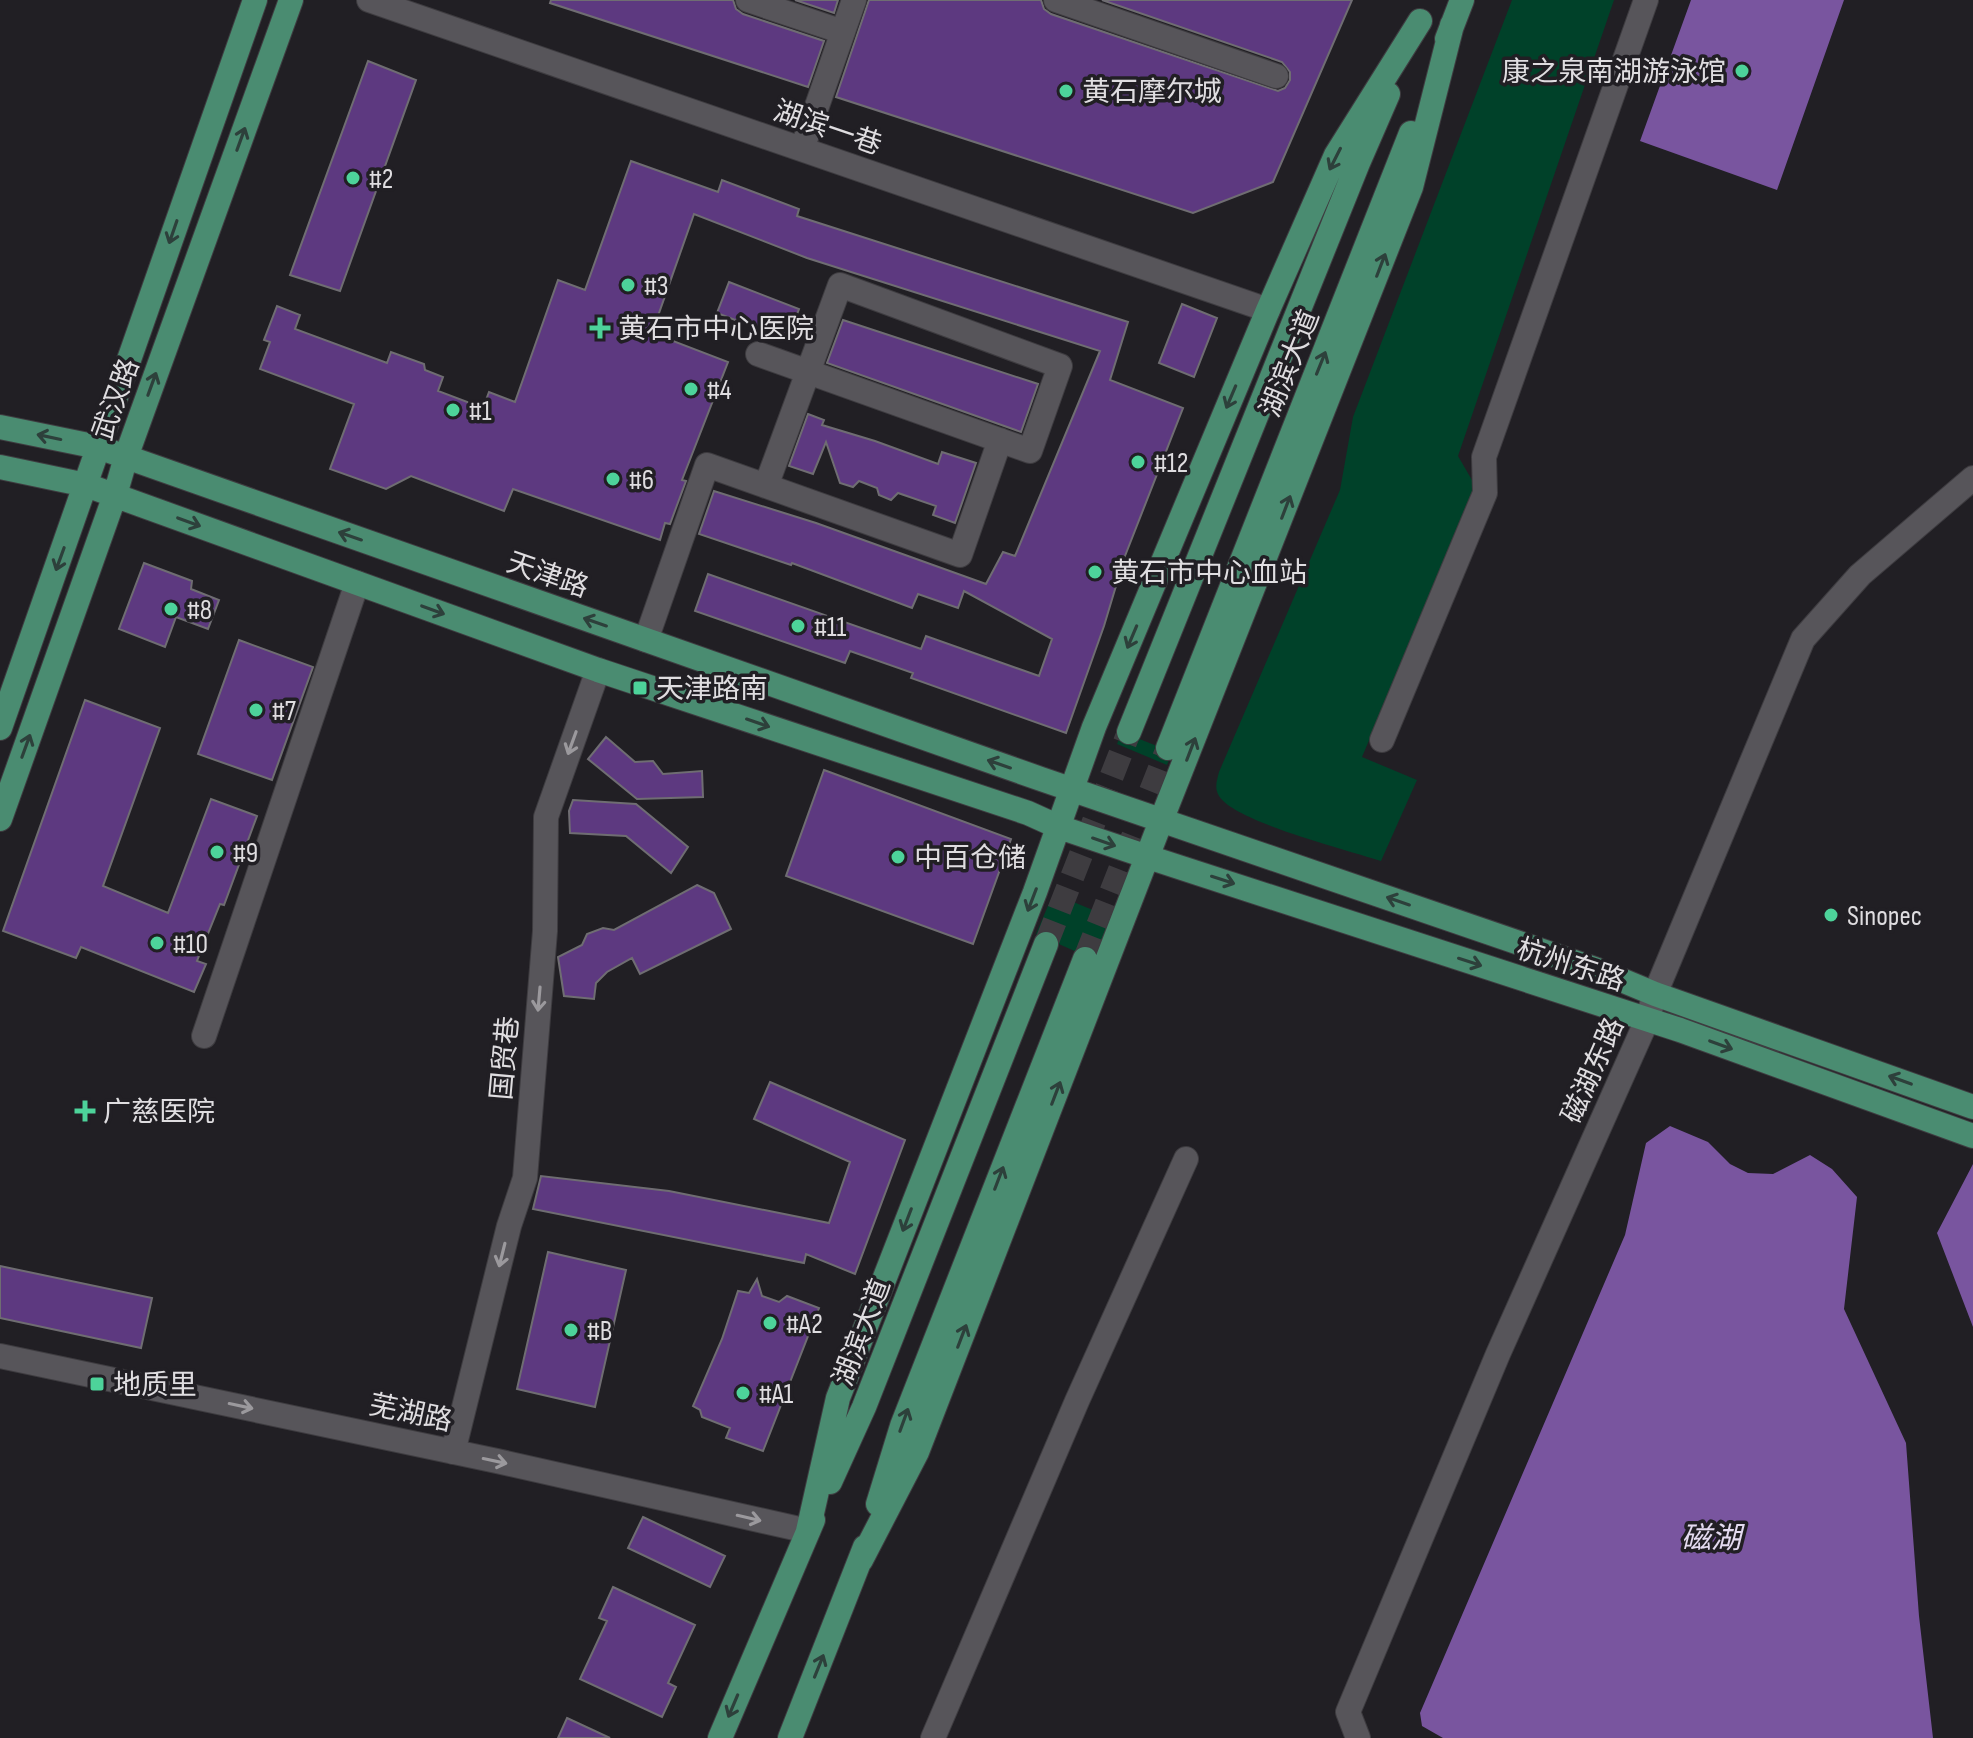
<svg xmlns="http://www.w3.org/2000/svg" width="1973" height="1738" font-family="'Sofia Sans Condensed','Noto Sans SC',sans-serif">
<rect width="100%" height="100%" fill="#211f24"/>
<path fill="#004129" d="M1512,0H1614L1458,456L1476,487L1362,757L1417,780L1381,861C1348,850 1235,822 1219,796C1214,788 1217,780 1219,772L1340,490L1353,417Z
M1122,732L1172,752L1167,765L1117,744Z
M1059,896L1100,913L1107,926L1095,960L1036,934L1050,901Z"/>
<path fill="#79559f" d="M1691,0H1844L1777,190L1640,141Z
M1670,1126L1708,1142L1730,1164L1748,1173L1773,1174L1810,1155L1832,1169L1857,1197L1844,1309L1906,1443L1919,1616L1933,1738H1443L1422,1726L1420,1713L1625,1235L1646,1143Z
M1973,1164V1327L1937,1233Z"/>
<path fill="#5d3980" stroke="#6f6d72" stroke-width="2" d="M551,0H733L736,9L743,14L824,41L808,87L550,3Z
M795,0H838L834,13Z
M869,0H1041L1044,9L1051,14L1278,91L1285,88L1290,80V72L1282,62L1102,0H1352L1273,182L1193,213L836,97Z
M368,61L416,80L340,291L290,275Z
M631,161L718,192L722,180L799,209L797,216L1128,322L1110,380L1183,408L1125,556L1104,626L1066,733L911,678L913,673L850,651L845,663L695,611L708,574L921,649L926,636L1039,676L1052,639L964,591L958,608L918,594L912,608L792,563L791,565L699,534L714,491L816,523L986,584L1003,552L1015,556L1100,351L807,258L694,214L652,333L728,362L682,480L686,481L670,524L665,523L660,540L513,489L504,511L411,476L386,489L330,469L354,404L260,369L270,342L264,340L277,306L300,315L295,329L387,363L391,352L424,364L425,370L443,377L438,391L483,408L489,392L515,402L558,280L585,290Z
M729,282L799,309L787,340L717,313Z
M1182,304L1217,318L1194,377L1159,363Z
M843,320L1038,384L1021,432L827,363Z
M808,414L824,420L822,425L875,441L938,464L942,452L976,463L955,523L933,515L936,506L898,493L891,500L879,495L877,488L859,481L853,487L840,483L826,442L813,474L789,466Z
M144,563L192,581L191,589L219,600L208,629L176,617L165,647L119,629Z
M239,640L313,667L272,780L198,754Z
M85,700L160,728L103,886L168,913L211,799L257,816L224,905L220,904L197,961L206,964L194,992L81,947L76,958L3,931Z
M606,737L635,762L653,761L663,774L702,771L703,797L637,799L588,759Z
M824,770L1011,839L973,944L786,876Z
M573,800L636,804L688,847L671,873L626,836L570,833L569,811Z
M697,885L714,893L731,929L640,974L632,958L607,972L596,983L594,999L564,996L558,957L582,945L587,934L603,928L614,930Z
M770,1082L905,1140L855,1274L806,1254L804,1263L533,1209L541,1176L669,1191L829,1223L850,1162L754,1119Z
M548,1252L626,1270L595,1407L517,1389Z
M0,1266L152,1298L141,1348L0,1318Z
M757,1279L762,1296L779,1302L787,1296L819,1308L763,1451L726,1438L730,1428L702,1417L700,1410L693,1406L722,1339L738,1291L749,1293Z
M643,1517L725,1556L710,1587L628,1548Z
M613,1587L695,1625L668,1683L676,1687L662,1717L580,1679L607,1621L599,1618Z
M567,1718L610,1738H558Z"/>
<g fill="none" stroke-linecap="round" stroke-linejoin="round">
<path stroke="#3e3c40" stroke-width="24" stroke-dasharray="24 12" stroke-linecap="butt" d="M1046,944L1129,732
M1085,959L1168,748"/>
<g stroke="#3e3c40" stroke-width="26">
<path id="minor" d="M369,0L1268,310
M748,0L843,32
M1056,0L1276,76
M802,149L854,0
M758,354L1030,451L1060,366L840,285L766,486
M646,640L707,465L960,555L1000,440
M1382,740L1485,493L1484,457L1646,0
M204,1036L357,583
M0,1356L497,1461L808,1531
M453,1452L509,1226L525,1178L545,931L546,817L598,670
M933,1738L1077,1401L1186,1159
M1358,1738L1348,1712L1498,1354L1647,1020L1655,994L1803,639L1860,575L1973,478"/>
</g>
<g stroke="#3e3c40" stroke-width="26">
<path id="major" d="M1447,39L1462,0
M0,427L98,447L1041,779L1595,969L1655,994L1973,1107
M0,467L86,485L598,670L1028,813L1059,827L1148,857L1680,1030L1973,1136
M0,728L255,0
M1129,732L1358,163L1388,94
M1168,748L1411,133
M0,819L115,495L126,457L291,0
M830,1482L864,1407L1046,944
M878,1504L902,1426L1085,959
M808,1531L838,1398L1035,892L1094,727L1268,310L1336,155L1420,21
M861,1560L917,1452L1161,821L1411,187L1452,25
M720,1738L813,1520
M790,1738L865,1547"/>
</g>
<use href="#minor" stroke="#57555a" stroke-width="24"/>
<use href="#major" stroke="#4a8c71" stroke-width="24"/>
</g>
<defs><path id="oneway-shaft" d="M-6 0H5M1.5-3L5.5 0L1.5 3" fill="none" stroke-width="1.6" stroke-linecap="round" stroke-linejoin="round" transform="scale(2)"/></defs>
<g stroke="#2d403b">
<use href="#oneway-shaft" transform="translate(241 139) rotate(-70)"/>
<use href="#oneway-shaft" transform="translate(1335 159) rotate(117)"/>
<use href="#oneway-shaft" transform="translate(173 232) rotate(109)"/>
<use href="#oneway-shaft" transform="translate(1381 265) rotate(-69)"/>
<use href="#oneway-shaft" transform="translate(1321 363) rotate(-68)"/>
<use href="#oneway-shaft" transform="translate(152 384) rotate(-70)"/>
<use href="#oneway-shaft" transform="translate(1231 397) rotate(113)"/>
<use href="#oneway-shaft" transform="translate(49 437) rotate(-168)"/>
<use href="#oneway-shaft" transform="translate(1286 507) rotate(-69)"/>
<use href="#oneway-shaft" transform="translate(189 522) rotate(20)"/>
<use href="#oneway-shaft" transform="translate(350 536) rotate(-161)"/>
<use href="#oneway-shaft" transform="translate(60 559) rotate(110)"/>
<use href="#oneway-shaft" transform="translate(433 610) rotate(20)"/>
<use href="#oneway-shaft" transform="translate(595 622) rotate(-161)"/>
<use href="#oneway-shaft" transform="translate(1132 637) rotate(113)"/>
<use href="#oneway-shaft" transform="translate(758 723) rotate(19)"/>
<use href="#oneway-shaft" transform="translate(26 746) rotate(-70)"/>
<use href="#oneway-shaft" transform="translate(1191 749) rotate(-69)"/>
<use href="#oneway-shaft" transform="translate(999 764) rotate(-161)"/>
<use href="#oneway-shaft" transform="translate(1104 842) rotate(19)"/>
<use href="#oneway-shaft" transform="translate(1223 880) rotate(18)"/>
<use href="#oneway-shaft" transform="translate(1032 900) rotate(111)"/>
<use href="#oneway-shaft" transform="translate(1398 901) rotate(-161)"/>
<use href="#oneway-shaft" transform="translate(1470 962) rotate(18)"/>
<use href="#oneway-shaft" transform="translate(1721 1045) rotate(20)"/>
<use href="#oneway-shaft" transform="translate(1900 1080) rotate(-160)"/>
<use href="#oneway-shaft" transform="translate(1056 1093) rotate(-69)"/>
<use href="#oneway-shaft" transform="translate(999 1178) rotate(-69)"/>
<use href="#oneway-shaft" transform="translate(907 1220) rotate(111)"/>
<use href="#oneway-shaft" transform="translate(962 1336) rotate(-69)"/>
<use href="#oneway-shaft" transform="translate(904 1420) rotate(-70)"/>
<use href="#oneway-shaft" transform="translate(819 1666) rotate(-68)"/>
<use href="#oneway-shaft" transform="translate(733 1706) rotate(113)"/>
</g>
<g stroke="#9b999d">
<use href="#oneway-shaft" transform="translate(572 743) rotate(110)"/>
<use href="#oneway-shaft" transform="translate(539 999) rotate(95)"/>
<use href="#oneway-shaft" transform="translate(502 1255) rotate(104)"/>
<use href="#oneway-shaft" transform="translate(241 1406) rotate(12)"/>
<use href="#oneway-shaft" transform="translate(495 1461) rotate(12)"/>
<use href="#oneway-shaft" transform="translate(749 1518) rotate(13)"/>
</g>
<g fill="#4dd39a" stroke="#211f24" stroke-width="3">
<circle cx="1742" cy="71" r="8"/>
<circle cx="1066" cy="91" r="8"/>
<circle cx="353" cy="178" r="8"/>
<circle cx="628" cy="285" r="8"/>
<path d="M596 316h8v8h8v8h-8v8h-8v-8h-8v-8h8z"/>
<circle cx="691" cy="389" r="8"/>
<circle cx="453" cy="410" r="8"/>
<circle cx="1138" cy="462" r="8"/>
<circle cx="613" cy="479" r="8"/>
<circle cx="1095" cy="572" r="8"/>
<circle cx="171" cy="609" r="8"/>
<circle cx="798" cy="626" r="8"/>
<rect x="632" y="680" width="16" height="16" rx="4"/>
<circle cx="256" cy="710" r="8"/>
<circle cx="217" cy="852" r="8"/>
<circle cx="898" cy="857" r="8"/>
<circle cx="1831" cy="915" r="8"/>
<circle cx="157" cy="943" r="8"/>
<path d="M81 1099h8v8h8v8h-8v8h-8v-8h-8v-8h8z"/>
<circle cx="770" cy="1323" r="8"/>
<circle cx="571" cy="1330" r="8"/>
<rect x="89" y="1376" width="16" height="16" rx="4"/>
<circle cx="743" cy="1393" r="8"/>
</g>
<g text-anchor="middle" stroke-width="7" stroke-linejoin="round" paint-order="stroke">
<g font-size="28" fill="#dfdde0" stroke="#211f24" text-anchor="start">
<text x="1726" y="81" text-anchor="end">康之泉南湖游泳馆</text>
<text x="1082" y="101">黄石摩尔城</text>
<text x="369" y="188">#2</text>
<text x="644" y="295">#3</text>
<text x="618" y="338">黄石市中心医院</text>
<text x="707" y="399">#4</text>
<text x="469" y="420">#1</text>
<text x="1154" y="472">#12</text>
<text x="629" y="489">#6</text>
<text x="1111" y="582">黄石市中心血站</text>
<text x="187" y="619">#8</text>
<text x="814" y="636">#11</text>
<text x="656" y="698">天津路南</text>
<text x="272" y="720">#7</text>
<text x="233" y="862">#9</text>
<text x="914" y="867">中百仓储</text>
<text x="1847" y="925">Sinopec</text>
<text x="173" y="953">#10</text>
<text x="103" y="1121">广慈医院</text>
<text x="786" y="1333">#A2</text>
<text x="587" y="1340">#B</text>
<text x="113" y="1394">地质里</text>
<text x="759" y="1403">#A1</text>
</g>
<g font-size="28" fill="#dfdde0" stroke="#211f24">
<text transform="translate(828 127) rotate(19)" y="10">湖滨一巷</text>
<text transform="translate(1289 363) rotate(-68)" y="10">湖滨大道</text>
<text transform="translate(115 399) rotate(-70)" y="10">武汉路</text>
<text transform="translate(548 574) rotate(19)" y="10">天津路</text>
<text transform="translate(1571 964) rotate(18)" y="10">杭州东路</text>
<text transform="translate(504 1058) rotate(-85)" y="10">国贸巷</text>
<text transform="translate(1592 1070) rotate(-66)" y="10">磁湖东路</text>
<text transform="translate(861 1332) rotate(-69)" y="10">湖滨大道</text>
<text transform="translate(411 1412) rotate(12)" y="10">芜湖路</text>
</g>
<g font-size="30" font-style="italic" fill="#e4dbf0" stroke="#211f24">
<text x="1711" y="1548">磁湖</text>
</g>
</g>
</svg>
